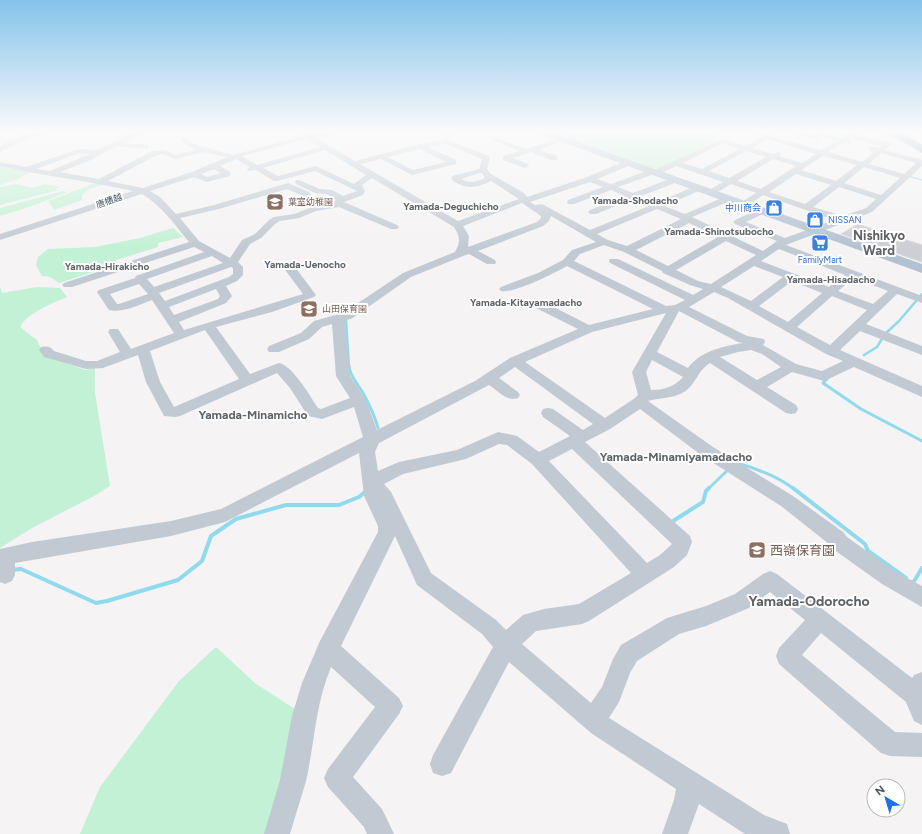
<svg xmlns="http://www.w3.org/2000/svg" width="922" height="834" font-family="Figtree,'Noto Sans JP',sans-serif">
<rect width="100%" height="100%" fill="#f5f3f3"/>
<path fill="#c3f1d5" d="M581,131H609L622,135L636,131H698L717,136L719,140L659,168H652L563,136Z
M0,166L30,172L18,179L0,185Z
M98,182L104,184L89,189L82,195V200L54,210L48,201Z
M16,184L32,188L45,184L59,187L55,189L59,190L0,205V187Z
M63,191L68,192L32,206L0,216V208Z
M173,228L183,237L158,243V247L116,260L115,265L59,283L50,277L42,276L36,265L38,257L48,249L95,247L140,238Z
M0,287L2,293L37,287L60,288L67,297C53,303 27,313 20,327L37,340L44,356L86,370L95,368V393L110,486L94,496L32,528L0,548Z
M216,647L256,684L295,709L292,755L266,834H80L100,787L179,681Z"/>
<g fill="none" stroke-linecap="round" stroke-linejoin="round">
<path stroke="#90daee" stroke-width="1.5" d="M748,131L768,136
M449,141L446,139L450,133L454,131
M908,176L922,180"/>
<path stroke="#90daee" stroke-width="2.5" d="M346,320L349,367
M864,355L877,347L885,334L899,321L922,294"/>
<path stroke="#90daee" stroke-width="3" d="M349,366C350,377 358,384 363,393C369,404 375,416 378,428
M828,378L823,383L861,409L922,441
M737,463C758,469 777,476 794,489
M708,489L729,469"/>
<path stroke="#90daee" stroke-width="4" d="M793,488L865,544L868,551L906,578
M670,523L703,502L706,491L709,488
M11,570L21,569L96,603L107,601L178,580L202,561L211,536L236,519L286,505H339L359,497L366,491
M912,582L913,583L922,568"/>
</g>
<path fill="#cdcfd5" stroke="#d7d9de" d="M858,224L922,245V262L841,234Z"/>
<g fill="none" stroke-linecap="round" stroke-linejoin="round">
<g stroke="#7690ad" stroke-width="1">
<path id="highway" d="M885,131H897L922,145V152Z"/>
</g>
<path fill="#c1cad2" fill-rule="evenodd" d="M39,131H49L16,144L0,152V147L10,140Z
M138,131H149L124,143L148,145V149L117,146L91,160L60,172L99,179L152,151L164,150L176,155L196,150L181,142V138H184L197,145L233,155L310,134L355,161L420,144L447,140L489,156L490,158L487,169L491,174L524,193L527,197L587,177L625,161H631V165L597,179L611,184L649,170H654L722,139L745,146L766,135L821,150L836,141L806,131H816L841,138L851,131H859L855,135L890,143L891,145L885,150L922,160V166L872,212L786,245L922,296V303L897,294L866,324L922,346V355L860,331L840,350L922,386V397L854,367L824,381L792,372L767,387L796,405L798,409L796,413L791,414L786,413L710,363C700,369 697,379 690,387C679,399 662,397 648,401L713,447L793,496L843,532L847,537L896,572L922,586V607L882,584L833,549L829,544L781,506L701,455L640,409L610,429L585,442L690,536L692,542L687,555L674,567L589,621L582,624L536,631L522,644L591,703L602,687L613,659L621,645L667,618L706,606L735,594L763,574L770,571L777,574L912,678L914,675L922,672V725L914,721L906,702L821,633L802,655L895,732L922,733V757L890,756L881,753L779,664L776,656L779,648L805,620L770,592L749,608L706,626L679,634L637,661L630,673L619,702L609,718L764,815L787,824L790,834H745L699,804L688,834H662L674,800L676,789L591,733L509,662L451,773L442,776L433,773L430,764L433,755L493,647L482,634L417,585L395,536L341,646L399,698L403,706L399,714L353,777L382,809L394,834H367L364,827L328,787L324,778L328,769L375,707L331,667C315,706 315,741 306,781C301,799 295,816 290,834H264L280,780L292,716L302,683L320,641L378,532V526L364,496L359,453L225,522L171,536L15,563V575L12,581L5,584L0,582V549L32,542L171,521L221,509L363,437L354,407L322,419L308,416L290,388L277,373L180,416L175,417L164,416L146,382L138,355L103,368L86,369L44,357L39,350L41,347C47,346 50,346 54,351L86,361H97L120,352L108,332L110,329H118L131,349L174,333L152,300C138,305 124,313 109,310L97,292L99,290L135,278L136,276L204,252L194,247L72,287H64L62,285L64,283L189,242C174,224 162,206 142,194L0,240V234L133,191C89,181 44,176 0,166V162L26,167L79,149L97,150ZM851,138L882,146L879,148L870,147V151L874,152L862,162L828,152L843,143L851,144V140H848ZM306,139L320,147L257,165L242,156ZM767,139L816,154L802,163L779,156L781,154L780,152L772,154L752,148ZM723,143L739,149L702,169L683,163ZM446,144L482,159L479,169L452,176V180C466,190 476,188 491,181L519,199L458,221L360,164L381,159L412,175L456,164V160L428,147ZM420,149L446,162L413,170L388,157ZM325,150L366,175L354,184L316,166L278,176L263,168ZM746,151L766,157L729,178L709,171ZM204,152L227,157L192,172L143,188L108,181L157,155L163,154L175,159ZM80,153L90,154L50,171L36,169ZM881,153L916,163L904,174L869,164ZM823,156L857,165L836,181L801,170ZM236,159L250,167L247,169L248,171L256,170L274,181H277L315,171L357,191L343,196L332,190L320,189L299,180H296L295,182L296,184L315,193L327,194L336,200L330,204L320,205L309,192L288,183L214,205L176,214L160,197L150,191L194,177L206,182L230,176V172L220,166ZM773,159L796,166L761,189L737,181ZM676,166L723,182L707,191L706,193L707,195H713L731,184L756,193L740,203L739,205L740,207H746L763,195L834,220L785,238L746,222L765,213L767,211L765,209H759L735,220L733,222L735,224L777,241L763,251L692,217L730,201L731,199L730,197H724L685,214L664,206L701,190L702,188L701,186H695L656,203L641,196L678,182L679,180L678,178H672L633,193L618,187L652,175H658ZM864,167L900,178L881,195L844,183ZM214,169L221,173L207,177L201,174ZM479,173H482L485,178C476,182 470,184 461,179ZM796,174L831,185L805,204L769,192ZM372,178L454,227C460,236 461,242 455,252L403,273L343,313L314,321L301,333L269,346L267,349L269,352H279L309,339L322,327L332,324L336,376L350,398L321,409L318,408C310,396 293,366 279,363L250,374L216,327L272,312L314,297L316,295L292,263H284L283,267L303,294L184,330L179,322L226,303L232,296L226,286L237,281L243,275V267L238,262L250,244L261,238L275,224L280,221L299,218L316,211L339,207L391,229H397L399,227L397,225L344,202L363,195L365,191L362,185ZM590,182L603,187L568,200L567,202L568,204H574L611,190L625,196L590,210L588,212L590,214H596L633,199L649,206L590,230L542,204L535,205L530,202ZM839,187L876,199L866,208L843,216L813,207ZM287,189L303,196L312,207L294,214L274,217L269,220L255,234L242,240L230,258L199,241L180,218L219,209ZM522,203L541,216V218L537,222L468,247L469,236L463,226ZM657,209L681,219L627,246L608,240L597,234ZM551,216L596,242L572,250L563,260L538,273L501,287L499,289L501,291C513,294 555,273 567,266L653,309L589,325L544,302H536L534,305L536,308L578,329L510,358L475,381L377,430L366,400L350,376L345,320L351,319L411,277L463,256L469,254L487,264H495L496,262L495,260L478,251L543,226L549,221ZM689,223L718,237L668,266L636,250ZM726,241L756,255L711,284L698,281L676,270ZM604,245L624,252L662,271L663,273L690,285L703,289L693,295L618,259H610L609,261L610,263L685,300L675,305L666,306L574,261L580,254ZM779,249L845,275L829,287L761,261ZM212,256L223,263L154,287L147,279ZM754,266L783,277L751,301L721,287ZM231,267L233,268V274L229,277L165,301L159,293ZM854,278L888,291L873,304L838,291ZM792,281L822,293L788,322L759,306ZM139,284L148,294L119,304H117L110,294ZM216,289L220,296L218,299L174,315L169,307ZM714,292L728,298L826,354L843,361L822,371L796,364L763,345L765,342L764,339L747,336L689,307ZM832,296L867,310L830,345L797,327ZM679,311L738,342L743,343C724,346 700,351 688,368L657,352ZM666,313L632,372L638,395L635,398L605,418L525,362L592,332ZM205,330L239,379L174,407L160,382L150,351ZM751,350L762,354L781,367L757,380L720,357L738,352ZM652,360L683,377C674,387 664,390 651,390L646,372ZM515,367L593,424L583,430L553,409L548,408L543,409L541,413L543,417L570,436L539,452L517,436L498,432L457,450L399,462L378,471L375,452L379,443L489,385C498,391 507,402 518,398L520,395L518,392L499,378ZM499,444L507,445L532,464L631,573L579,604L544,609L523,615L506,630L496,620L431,573L391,492L384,484L403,474L466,459ZM572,449L672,544L660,555L647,563L549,461Z
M788,131H799L822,138L818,140Z
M492,136L526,149L563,137L567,139L539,150L557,156V160H551L531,152L513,158L528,164L529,166L525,168L503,160V156L519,151L490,139V137Z"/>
<path fill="#b3c2d1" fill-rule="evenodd" d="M295,131H306L311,133L321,131H336L335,133L310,139Z
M536,131H548L922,264V273L537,133Z"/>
<use href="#highway" fill="#8ba5c1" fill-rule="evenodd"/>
</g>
<linearGradient id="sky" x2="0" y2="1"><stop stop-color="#85c3ea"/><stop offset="0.53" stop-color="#fafafa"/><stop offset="1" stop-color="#fafafa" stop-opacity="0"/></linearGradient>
<rect width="922" height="248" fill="url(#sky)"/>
<defs>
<g id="school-square" transform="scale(0.9)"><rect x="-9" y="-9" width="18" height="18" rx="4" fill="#8d6e63" stroke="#fff"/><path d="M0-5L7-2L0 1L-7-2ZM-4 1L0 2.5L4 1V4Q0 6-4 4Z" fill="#fff"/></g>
<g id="shop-square" transform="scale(0.9)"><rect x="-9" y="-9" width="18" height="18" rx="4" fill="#3f7fe0" stroke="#fff"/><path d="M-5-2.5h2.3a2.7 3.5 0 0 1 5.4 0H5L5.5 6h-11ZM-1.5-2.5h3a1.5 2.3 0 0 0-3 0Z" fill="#fff"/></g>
<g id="supermarket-square" transform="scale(0.9)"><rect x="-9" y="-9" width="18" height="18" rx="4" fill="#3f7fe0" stroke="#fff"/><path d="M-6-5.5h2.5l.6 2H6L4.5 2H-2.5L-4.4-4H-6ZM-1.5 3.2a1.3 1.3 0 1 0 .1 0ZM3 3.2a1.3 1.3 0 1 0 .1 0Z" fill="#fff"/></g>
</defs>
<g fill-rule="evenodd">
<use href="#school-square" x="275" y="202"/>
<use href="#shop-square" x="774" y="208"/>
<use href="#shop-square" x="815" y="220"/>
<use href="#supermarket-square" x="820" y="243"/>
<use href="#school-square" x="309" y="309"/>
<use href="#school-square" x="757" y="550"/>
</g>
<g text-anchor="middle" stroke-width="4" stroke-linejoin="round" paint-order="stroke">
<g font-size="9" fill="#4a5661" stroke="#fff">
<text transform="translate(109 201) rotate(-19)" y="3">唐櫃越</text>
</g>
<g font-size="9" fill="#785e54" stroke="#fff" text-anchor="start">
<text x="288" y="205">葉室幼稚園</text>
<text x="322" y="312">山田保育園</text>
</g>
<g font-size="9" fill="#366cbe" stroke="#fff" text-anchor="end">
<text x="761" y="211">中川商会</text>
<text x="828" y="223" text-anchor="start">NISSAN</text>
<text x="820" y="263" text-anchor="middle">FamilyMart</text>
</g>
<g font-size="10" font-weight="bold" fill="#5f6368" stroke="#fff">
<text x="635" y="204">Yamada-Shodacho</text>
<text x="451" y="210">Yamada-Deguchicho</text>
<text x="719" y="235">Yamada-Shinotsubocho</text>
<text x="305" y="268">Yamada-Uenocho</text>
<text x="107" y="270">Yamada-Hirakicho</text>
<text x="831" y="283">Yamada-Hisadacho</text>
<text x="526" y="306">Yamada-Kitayamadacho</text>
</g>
<g font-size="12" font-weight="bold" fill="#5f6368" stroke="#fff">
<text x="253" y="419">Yamada-Minamicho</text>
<text x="676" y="461">Yamada-Minamiyamadacho</text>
</g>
<g font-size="13" font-weight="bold" fill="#5f6368" stroke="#fff">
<text x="879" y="240">Nishikyo<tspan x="879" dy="15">Ward</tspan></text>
</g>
<g font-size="13" fill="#785e54" stroke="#fff" text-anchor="start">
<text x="770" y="555">西嶺保育園</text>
</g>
<g font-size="14" font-weight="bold" fill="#5f6368" stroke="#fff">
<text x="809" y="606">Yamada-Odorocho</text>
</g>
</g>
<g transform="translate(886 798) rotate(322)"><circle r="19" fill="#ffffff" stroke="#b7bbc0"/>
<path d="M0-3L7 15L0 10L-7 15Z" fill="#1a73e8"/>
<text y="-6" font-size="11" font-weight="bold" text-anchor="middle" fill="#4a5661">N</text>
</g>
</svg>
